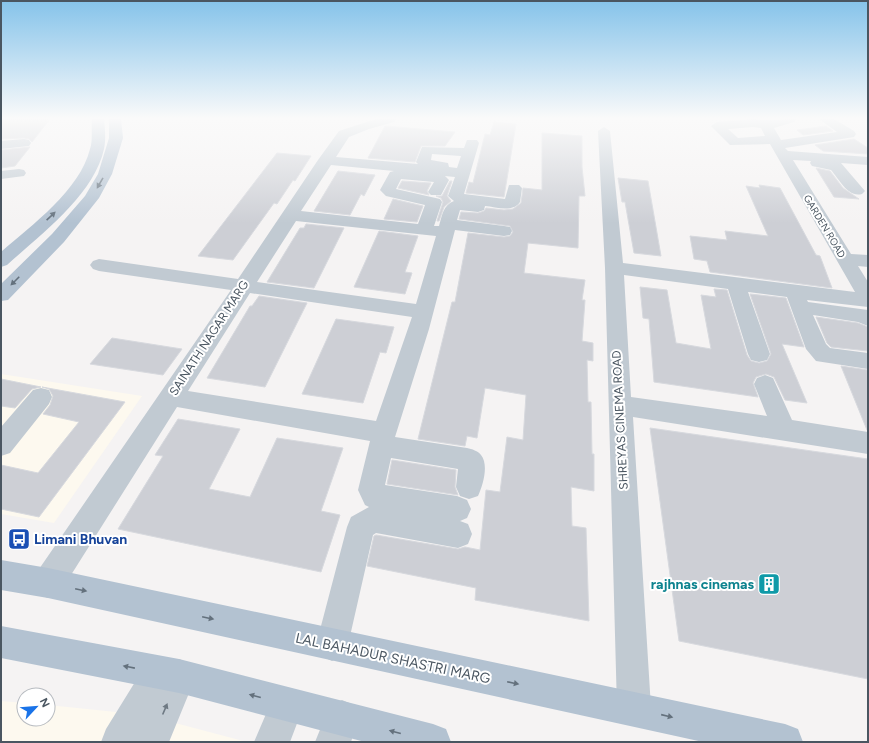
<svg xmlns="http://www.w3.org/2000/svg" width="869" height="743" font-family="Figtree,sans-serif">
<rect width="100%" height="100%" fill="#f5f3f3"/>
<path fill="#fdf9ef" d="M1,374L142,396L54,523L1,514Z
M1,701L24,703V719H48V705L145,715L247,742H1Z"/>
<path fill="#cdcfd5" stroke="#d7d9de" d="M1,119H50L32,142L29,139L24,138L1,139Z
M494,122L516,124L504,197L466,193L469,182L473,183L485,134L490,135Z
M385,126H386L455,132L445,146H421L415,162L368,158Z
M826,126L833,131L803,135L797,130Z
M542,133L582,136V167L585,196H579L578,248L528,243L524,273L585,280L582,300H585L582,341L593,343V361L587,360L588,402H591L592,454H594V491L571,487L572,526L586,528L589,621L475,600L476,588L367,566L374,536L376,535L458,549L465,547L480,550L486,490L500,492L507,437L523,440L526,395L485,388L477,438L467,436L465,446L418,439L452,302H455L468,233L504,237L510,236L513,232L510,226L459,219L461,212L478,213L484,211L486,208L504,210L513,209L521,203L523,188L542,190Z
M854,139L868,148V154L823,151L815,145Z
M30,147L15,166L1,168V150Z
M277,153L311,156L295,181L293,180L277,204L274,203L233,260L198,256Z
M816,168L830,171L843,188L859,199L834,197Z
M338,171L375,175L364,196L361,194L350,215L314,211Z
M618,178L648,181L661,256L634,253L625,202H622Z
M402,181L431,183L427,191L429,195L398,188Z
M450,181H452L447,196L451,201L444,207L439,221H437L443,202L441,198L436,196H442Z
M759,185L780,188L816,255L820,256L832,288L710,272L707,261L694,259L690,236L727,240L725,231L768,236L746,186L760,188Z
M393,199L423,206L417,222L384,219Z
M306,224L344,228L314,288L267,282L300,228H304Z
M379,231L418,236L405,272L412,273L405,294L354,287Z
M640,287L667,290L676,343L711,349L701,295L716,297L714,289L727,290L747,355L751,361L759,363L767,361L771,354L750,294L786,298L804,347L782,344L807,403L785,400L774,377L766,374L756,377L753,383L758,397L654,382L649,319L643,318Z
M259,296L307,303L265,387L207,378L250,306H252Z
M816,317L858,323L868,327V351L831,347L827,343Z
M336,319L394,327L386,353L380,352L363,403L302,394Z
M112,338L182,349L163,375L90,364Z
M841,366L868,370V430H867Z
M1,379L41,387L32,389L15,408L1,406Z
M42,387L125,402L39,517L1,509V465L38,473L79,422L43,414L50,405L53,396L49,389Z
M178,419L240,429L209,489L250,497L277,438L343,448L321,511L340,515L321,572L118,529L163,456L155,455Z
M650,428L868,459V679L679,641Z
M392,460L456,470L455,487L458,495L387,484Z"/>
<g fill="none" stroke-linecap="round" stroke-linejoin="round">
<path fill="#c1cad2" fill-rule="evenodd" d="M376,119H396L394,122L369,129L349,137L336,157L418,164L416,162L422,147L464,148L467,140H477L479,143L464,194L505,199L509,185H519L522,188L520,202C513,213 496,207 485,206L484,210L478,212L460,210L457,220L504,226L510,227L512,231L510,235L504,236L455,230L429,329L395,437L467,448C472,449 478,451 481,455C489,465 483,485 478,496L469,499L460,496L456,487L458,469L391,458L385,485L457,496L467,500L471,509L467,518L460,521L468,524L472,534L468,544L458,548L376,533L373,535L348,645L343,656L332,661L321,656L316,645L347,527L351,517L369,507L365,505L358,490L370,441L177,407L59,594L48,598L37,594L33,583L37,572L231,290L99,271L93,269L90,265L93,261L99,259L238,279L318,160L339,131ZM432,154L461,156L457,168L449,167L448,163L431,160ZM331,165L394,171L390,172L380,190L386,196L425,205L418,224L301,211ZM445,176L455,177L448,196L454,201C443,205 442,216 439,226H434L442,202L440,199L396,189L401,179L434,182L428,192L431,195H441L449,180ZM296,221L436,236L416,304L257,282ZM250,293L412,317L376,421L188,391Z
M753,119C768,121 781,119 796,119L794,122L774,128L781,140L837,132L819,119H834L854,131L856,134L854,137L785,148L788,151L868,157V165L841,163L865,191L862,194C848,198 839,179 831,170L812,166L810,163L811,161L793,160L851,254L868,255V267L858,266L868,282V307L807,300L808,302L868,310V326L858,322L813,315L826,344L830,348L868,353V369L816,361L806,349L787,297L748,292L770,354L767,360L759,362L751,360L748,354L728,289L624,275L631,397L767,416L754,384L757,378L765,375L773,378L792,420L868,432V454L633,417L651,708L646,720L634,725L622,720L617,708L605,268L598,131L604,127L610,131L623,263L855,292L770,144L730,145L711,126L717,122ZM753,127L761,128L765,136L738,138L728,129Z
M24,139L29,140L31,143L29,146L1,149V141Z
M19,169L24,170L26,173L24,176L1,179V171Z
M41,388L49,390L52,397L49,404L10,453L1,456V427L33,390Z
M160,656L172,662L179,659L191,664L196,676L169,742H101L106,729L148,661Z
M287,688L299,693L304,705L290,742H254L275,693Z
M342,700L354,705L359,717L351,742H315L330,705Z"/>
<path fill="#b3c2d1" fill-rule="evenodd" d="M92,119H104C105,129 106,140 104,149C94,195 40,235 7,265L1,267V252C32,225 80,190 90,149C93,140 91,129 92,119Z
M109,119H121L123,138L112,174L99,198L64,242L8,300L1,301V284L52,234L85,196L98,174L109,138Z
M1,560L48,568L785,724L798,729L803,742H703L48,598L1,590Z
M1,626L179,659L433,724L446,729L451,742H365L179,693L1,658Z"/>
</g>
<defs><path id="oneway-solid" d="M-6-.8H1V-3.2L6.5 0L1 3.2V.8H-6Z"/></defs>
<g fill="#64717d">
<use href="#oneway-solid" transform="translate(100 183) rotate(120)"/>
<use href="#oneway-solid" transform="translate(51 216) rotate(-43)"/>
<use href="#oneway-solid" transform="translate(15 281) rotate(135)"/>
<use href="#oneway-solid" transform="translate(81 590) rotate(12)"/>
<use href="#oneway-solid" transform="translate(208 618) rotate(12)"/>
<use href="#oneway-solid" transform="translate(129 667) rotate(-169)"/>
<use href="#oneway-solid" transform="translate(513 683) rotate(12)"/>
<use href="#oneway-solid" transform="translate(255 696) rotate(-165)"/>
<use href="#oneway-solid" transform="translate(667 716) rotate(13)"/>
<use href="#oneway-solid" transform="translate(395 732) rotate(-165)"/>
</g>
<use fill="#6e7983" href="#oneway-solid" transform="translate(165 709) rotate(-67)"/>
<linearGradient id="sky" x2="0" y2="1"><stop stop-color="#85c3ea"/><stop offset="0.53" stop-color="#fafafa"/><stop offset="1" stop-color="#fafafa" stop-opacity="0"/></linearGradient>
<rect width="869" height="223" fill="url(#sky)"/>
<defs>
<g id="bus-square" transform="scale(1.15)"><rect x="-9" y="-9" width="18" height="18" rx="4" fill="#1a4fb4" stroke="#fff"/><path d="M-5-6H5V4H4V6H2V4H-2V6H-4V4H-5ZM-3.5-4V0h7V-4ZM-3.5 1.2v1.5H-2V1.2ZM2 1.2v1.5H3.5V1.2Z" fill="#fff"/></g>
<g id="building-square" transform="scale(1.15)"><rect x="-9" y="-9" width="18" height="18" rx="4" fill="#0f9aa8" stroke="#fff"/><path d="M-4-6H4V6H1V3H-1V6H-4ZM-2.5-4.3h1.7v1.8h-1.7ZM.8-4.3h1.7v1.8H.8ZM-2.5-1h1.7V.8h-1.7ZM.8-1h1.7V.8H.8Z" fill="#fff"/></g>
</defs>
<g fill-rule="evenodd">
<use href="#bus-square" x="19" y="539"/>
<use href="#building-square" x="769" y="584"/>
</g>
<g text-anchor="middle" stroke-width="4" stroke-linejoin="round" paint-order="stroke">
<g font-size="10" fill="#4a5661" stroke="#fff">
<text transform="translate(825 226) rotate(59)" y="4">GARDEN ROAD</text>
</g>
<g font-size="12" fill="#4a5661" stroke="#fff">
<text transform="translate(209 338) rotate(-57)" y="4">SAINATH NAGAR MARG</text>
<text transform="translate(620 420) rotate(-93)" y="4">SHREYAS CINEMA ROAD</text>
</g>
<g font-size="14" font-weight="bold" fill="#164399" stroke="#fff" text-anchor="start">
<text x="34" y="544">Limani Bhuvan</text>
</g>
<g font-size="14" font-weight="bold" fill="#0d838f" stroke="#fff" text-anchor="end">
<text x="754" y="589">rajhnas cinemas</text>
</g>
<g font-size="14" fill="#4a5661" stroke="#fff">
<text transform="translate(393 658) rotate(12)" y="5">LAL BAHADUR SHASTRI MARG</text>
</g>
</g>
<rect width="869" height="743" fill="none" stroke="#4a5661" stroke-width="4"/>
<g transform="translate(36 707) rotate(64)"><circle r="19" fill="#ffffff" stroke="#b7bbc0"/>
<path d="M0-3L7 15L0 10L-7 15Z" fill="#1a73e8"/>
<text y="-6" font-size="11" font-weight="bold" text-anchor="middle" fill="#4a5661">N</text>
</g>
</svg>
